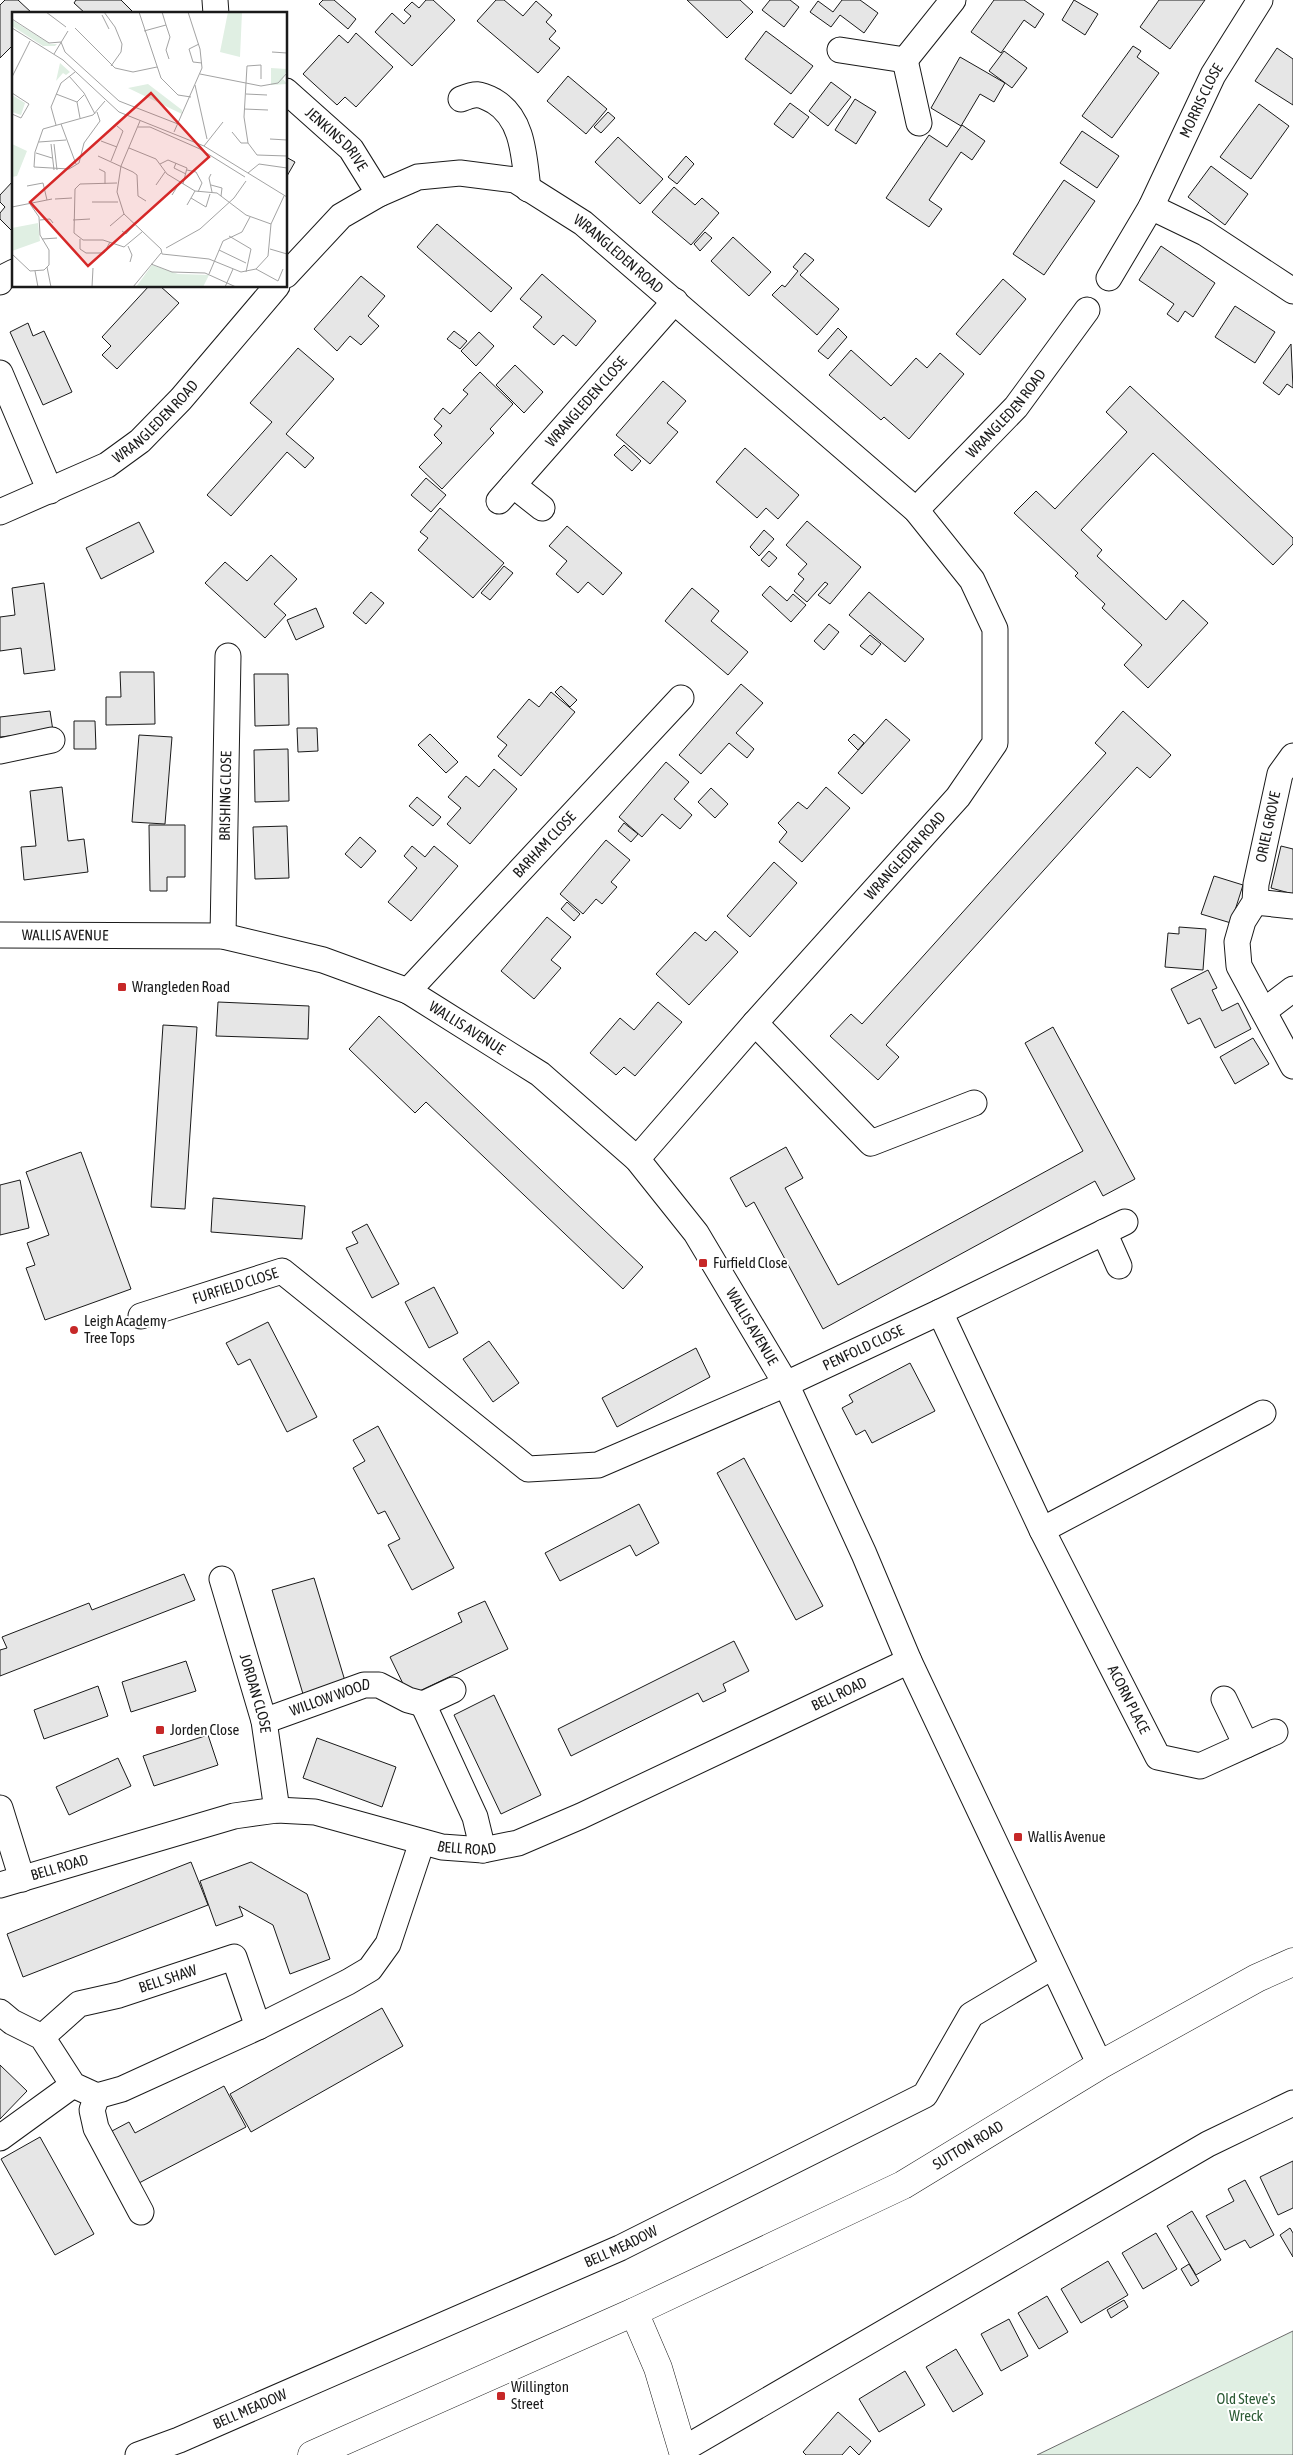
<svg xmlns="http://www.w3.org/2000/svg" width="1293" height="2455" font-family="'Asap Condensed',sans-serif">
<rect width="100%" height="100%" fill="#fff"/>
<path fill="#e0efe3" stroke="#6a6a6a" d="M1293,2331V2455H1037Z"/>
<path fill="#e6e6e6" stroke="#1a1a1a" d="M5,0H18L33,14H14V44L0,58V5Z
M76,0H121L135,14H86L74,3Z
M323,0H334L356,19L348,29L319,4Z
M426,0H433L455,20L412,66L375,32L392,13L404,24L411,16L404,10L412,2L419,8Z
M496,0H504L523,16L536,1L552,15L546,22L556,31L549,39L560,48L538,73L477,21Z
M687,0H740L753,12L727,38Z
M770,0H790L799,7L784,27L762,10Z
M842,0H860L878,13L864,33L840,15L831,27L810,12L818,1L833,12Z
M994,0H1024L1044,14L1035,28L1024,20L1001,53L971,32Z
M1074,0L1098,14L1085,35L1062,20Z
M1159,0H1205L1170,49L1140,27Z
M766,31L813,66L791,94L745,59Z
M356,33L393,67L356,107L345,97L337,105L303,74L339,35L348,43Z
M1133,46L1141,51L1137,57L1159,73L1112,138L1082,116Z
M1277,48L1293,59V105L1255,81Z
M1004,51L1027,68L1012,88L989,71Z
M960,57L1005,83L994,102L980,94L961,126L931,108Z
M568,76L607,109L586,134L547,101Z
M831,82L851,97L828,126L809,111Z
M855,99L876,112L856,144L835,130Z
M790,103L809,117L793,138L774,124Z
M1259,104L1289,126L1251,179L1220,157Z
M608,112L615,118L601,133L594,127Z
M962,125L985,141L972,160L961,152L929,200L942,209L929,227L886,198L929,135L947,147Z
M1082,131L1119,156L1097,188L1060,163Z
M618,137L663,179L640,204L595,162Z
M686,156L694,164L677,184L668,177Z
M286,157L295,162L287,176H286Z
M1211,166L1248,194L1225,225L1188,197Z
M14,180V227L11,230L0,219V213L5,207L0,202V195Z
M1064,180L1095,201L1044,275L1013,254Z
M674,187L695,205L702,198L719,213L691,245L652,212Z
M437,224L512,288L491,312L417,247Z
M705,232L712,238L700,251L694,244Z
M733,237L771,272L749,296L711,261Z
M1161,246L1215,283L1193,317L1185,311L1178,322L1167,314L1174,304L1139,280Z
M805,253L814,260L800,275L839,309L817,335L772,295L782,285L785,287L798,271L793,267Z
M542,274L596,321L576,346L563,335L554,345L533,327L542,317L520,299Z
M361,276L385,296L368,316L379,326L361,345L350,336L337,351L314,329Z
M1003,279L1026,299L980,355L956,334Z
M149,286H160L179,303L117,369L102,355L111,346L102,337Z
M1235,306L1275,332L1255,363L1215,337Z
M28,323L33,336L44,331L72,392L43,405L10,332Z
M838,328L847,337L828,359L818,351Z
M454,331L467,341L460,349L447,339Z
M479,332L494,346L476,366L461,351Z
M1291,344L1293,388L1287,384L1279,395L1263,383Z
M298,348L334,379L286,434L314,458L305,468L287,452L231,516L207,495L272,422L250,403Z
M851,350L891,386L916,358L927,368L940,353L964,374L909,439L884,417L881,420L829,375Z
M515,365L543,392L524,413L496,385Z
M480,372L513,404L490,429L494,433L442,489L419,467L442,443L434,435L442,426L434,419L443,408L450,414L468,394L463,390Z
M663,381L686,401L667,423L678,432L650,464L616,435Z
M1130,386L1293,538V544L1273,565L1153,453L1081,530L1102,550L1097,556L1166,620L1183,600L1208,623L1148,688L1124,665L1142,645L1102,608L1105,604L1075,576L1078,573L1014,513L1036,491L1055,509L1127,432L1106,412Z
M624,445L641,461L632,471L614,455Z
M745,448L799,495L778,519L766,508L757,518L716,482Z
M426,478L446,495L431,512L411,495Z
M440,508L504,563L473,598L418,550L428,538L420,532Z
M807,521L861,567L830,604L818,595L828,584L825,582L807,602L794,591L804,579L798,574L807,564L786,545Z
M139,522L154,552L101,579L86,548Z
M567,526L622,573L603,595L588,582L578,593L556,574L567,561L549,546Z
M764,530L774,539L759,556L750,547Z
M769,551L777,558L769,567L761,560Z
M271,555L297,579L274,604L286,615L265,638L205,583L225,562L247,581Z
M504,566L513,573L490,600L481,593Z
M44,583L55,670L24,674L21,648L0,651V617L15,615L12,588Z
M770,586L787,601L793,594L806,605L791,622L762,595Z
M692,588L719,611L711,621L748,652L728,675L665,621Z
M371,592L384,603L366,624L353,613Z
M869,592L924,639L905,662L849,615Z
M316,608L324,627L296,640L287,620Z
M829,624L839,632L824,650L814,641Z
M870,635L881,644L872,655L860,646Z
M120,672H154L155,724L106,725V697H121Z
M254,674H288L289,725L255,726Z
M741,684L763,703L736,733L754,749L747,758L729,743L701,774L679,755Z
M561,686L577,700L570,707L555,692Z
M551,692L575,712L521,776L498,756L507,745L497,737L529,699L539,707Z
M50,711L53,731L0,737V717Z
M1123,711L1171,755L1150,778L1137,767L886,1045L899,1057L878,1080L830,1036L851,1014L862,1024L1106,753L1095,743Z
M886,719L910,740L862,794L838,773Z
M74,721H95L96,749H74Z
M297,728H317L318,751L298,752Z
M430,734L458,762L446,773L418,745Z
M854,734L864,743L858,750L848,740Z
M139,735L172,737L165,824L132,822Z
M288,749L289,801L255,802L254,750Z
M666,762L689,782L674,799L692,815L680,829L662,814L642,837L619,817Z
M494,769L517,789L470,844L447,824L461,808L448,797L466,776L479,787Z
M62,787L68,841L84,839L88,872L24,880L21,847L36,846L30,791Z
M826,787L850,808L802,862L779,842L787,832L778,823L798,802L807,809Z
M711,788L728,804L715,818L698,802Z
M417,797L441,817L433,826L409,806Z
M624,823L638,834L631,842L618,831Z
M149,825H185V877H167V891H150Z
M287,826L289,878L255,879L253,827Z
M360,837L376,851L361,868L345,854Z
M606,840L630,860L611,882L617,887L602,904L596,899L583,914L560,894Z
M412,846L425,857L434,846L458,866L411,921L388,902L417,868L404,856Z
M1281,846L1293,849V894L1271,888Z
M774,862L797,883L750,937L727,916Z
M1214,876L1243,885L1231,923L1201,914Z
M567,902L580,914L574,921L561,909Z
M547,917L571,937L551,960L561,968L534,999L501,971Z
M1179,927L1206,929L1203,970L1165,967L1168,933L1179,934Z
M715,931L738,952L689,1005L656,974L695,932L706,941Z
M1208,970L1217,988L1212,990L1222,1011L1238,1003L1251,1029L1215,1048L1200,1018L1188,1024L1171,989Z
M218,1002L309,1006L308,1039L216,1036Z
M658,1002L682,1022L635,1076L624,1067L616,1075L590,1053L620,1018L634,1030Z
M379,1016L643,1267L623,1289L426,1102L415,1113L349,1049Z
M163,1025L197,1027L185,1209L151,1207Z
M1053,1027L1135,1179L1103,1196L1095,1181L823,1329L754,1202L746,1207L730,1178L786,1147L803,1178L785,1188L838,1285L1083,1151L1025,1043Z
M1253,1038L1269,1064L1235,1084L1220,1057Z
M81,1152L131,1289L45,1320L26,1268L35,1265L27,1243L49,1235L26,1172Z
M20,1180L29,1228L0,1235V1185Z
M213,1198L305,1206L302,1239L211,1232Z
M367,1224L399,1284L372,1298L346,1248L358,1243L352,1232Z
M434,1287L458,1333L429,1348L405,1302Z
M268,1322L317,1417L287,1432L250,1359L238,1365L226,1343Z
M489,1341L519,1383L493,1402L463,1359Z
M696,1348L710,1377L617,1427L602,1398Z
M910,1363L935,1411L872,1443L865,1430L856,1435L842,1408L853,1402L849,1395Z
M378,1426L454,1568L412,1590L388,1545L400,1539L385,1511L378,1514L353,1468L365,1461L353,1440Z
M744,1458L823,1606L796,1620L717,1473Z
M639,1504L659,1543L636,1556L630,1545L560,1581L545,1553Z
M184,1574L195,1600L0,1676V1650L7,1648L2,1637L89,1603L92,1610Z
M314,1578L345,1681L303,1694L272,1590Z
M485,1601L508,1649L409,1696L390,1657L462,1622L458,1613Z
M734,1641L749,1671L723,1684L726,1691L703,1702L698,1693L571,1756L558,1729Z
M186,1661L196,1691L131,1712L122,1682Z
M98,1686L108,1716L44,1739L34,1710Z
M494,1695L541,1795L501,1814L454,1715Z
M208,1735L218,1765L154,1786L143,1756Z
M317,1738L396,1767L382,1807L303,1778Z
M118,1758L131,1786L69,1815L56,1787Z
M191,1862L208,1905L23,1977L7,1934Z
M251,1862L307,1894L330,1959L290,1974L273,1925L239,1906L243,1916L216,1926L200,1881Z
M382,2008L403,2046L251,2132L230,2094Z
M0,2065L27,2091L0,2119Z
M224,2086L246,2127L139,2183L112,2131L129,2122L135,2133Z
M40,2137L94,2234L55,2255L1,2159Z
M1293,2161V2208L1278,2215L1260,2177Z
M1245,2180L1274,2235L1250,2248L1245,2240L1225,2250L1206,2216L1234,2201L1228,2189Z
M1192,2211L1221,2260L1196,2275L1167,2226Z
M1290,2228L1293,2233V2257L1280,2235Z
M1156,2233L1177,2269L1143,2289L1122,2253Z
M1108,2261L1128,2295L1081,2323L1061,2289Z
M1189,2264L1199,2281L1191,2286L1181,2269Z
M1047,2296L1068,2332L1039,2349L1018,2313Z
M1124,2300L1128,2307L1111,2318L1107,2310Z
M1009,2319L1028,2356L1001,2371L981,2334Z
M956,2349L983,2394L953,2412L926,2367Z
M905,2371L925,2405L879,2432L859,2399Z
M838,2412L871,2441L859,2455L850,2446L842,2455H806L803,2452Z"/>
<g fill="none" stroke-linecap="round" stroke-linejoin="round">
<g stroke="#1a1a1a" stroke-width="27">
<g id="minor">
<path d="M215,0L216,14"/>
<path d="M840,50L905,60L953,0"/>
<path d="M905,60L919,123"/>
<path id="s1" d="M286,91L351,149L379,194"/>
<path d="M461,99C476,93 479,93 494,101C524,119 524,158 528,189"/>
<path d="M1151,207L1205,233L1293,291"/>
<path id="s2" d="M286,275L341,216L379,194L418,177L460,173L515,180L583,223L916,510L972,580L995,629V743L958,797L755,1023L637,1159"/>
<path id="s3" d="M1109,278L1151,207L1213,75L1260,0"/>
<path d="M0,282L2,278L14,272"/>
<path d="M0,373L50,491"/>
<path d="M513,485L542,508"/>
<path id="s4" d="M499,501L675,301"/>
<path id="s5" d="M916,510L1016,407L1087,310"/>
<path id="s6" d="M0,512L107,465L140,441L181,399L277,286"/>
<path d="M0,751L52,740"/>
<path d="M1293,756L1280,774L1256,884L1255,902L1243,921L1237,942L1239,966L1293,1066"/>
<path d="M1255,902L1293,906"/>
<path id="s7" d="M0,935L223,936L323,960L408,991L540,1074L637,1159L696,1233L786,1384L864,1554L909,1661L1100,2065"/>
<path id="s8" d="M223,936L228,656"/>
<path id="s9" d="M408,991L681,698"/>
<path d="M1264,1011L1293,989"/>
<path d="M755,1023L871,1143L974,1103"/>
<path d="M1104,1232L1119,1266"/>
<path id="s10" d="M940,1312L1042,1530L1158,1757L1200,1766L1275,1732"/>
<path id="s11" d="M141,1316L282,1271L528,1469L598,1465L786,1384L940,1312L1125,1222"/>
<path d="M1042,1530L1263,1413"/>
<path id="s12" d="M222,1579L264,1721L277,1810"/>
<path d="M1224,1699L1246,1745"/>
<path d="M423,1704L475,1817L483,1850"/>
<path id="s13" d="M264,1721L364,1685H379L408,1700L423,1704L453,1690"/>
<path d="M0,1808L22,1879"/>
<path id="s14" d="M0,1885L234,1816L277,1810L315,1812L442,1847L483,1850L518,1843L581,1816L909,1661"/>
<path d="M0,2012L12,2022L42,2037L73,2085L97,2096L122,2089L258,2027L348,1982L370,1969L388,1944L422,1842"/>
<path id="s15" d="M42,2037L79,2004L119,1995L234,1957L258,2027"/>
<path d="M97,2096L92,2110L96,2128L141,2212"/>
<path d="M0,2138L73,2085"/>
<path d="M682,2450L1208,2144L1293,2103"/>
<path id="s16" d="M138,2455L179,2440L620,2248L925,2095L971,2015L1052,1967"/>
</g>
</g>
<g stroke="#1a1a1a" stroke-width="29">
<path id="tertiary" d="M634,2312L658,2368L684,2455"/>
</g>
<g stroke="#1a1a1a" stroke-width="29">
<g id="primary">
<path id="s17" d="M312,2455L634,2312L903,2185L1100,2065L1257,1978L1293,1962"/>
</g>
</g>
<use href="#minor" stroke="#fff" stroke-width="25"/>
<use href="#tertiary" stroke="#fff" stroke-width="28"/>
<use href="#primary" stroke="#fff" stroke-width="28"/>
</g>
<g fill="#c62828" stroke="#fff" stroke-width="2">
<rect x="117" y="982" width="10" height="10" rx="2.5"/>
<rect x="698" y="1258" width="10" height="10" rx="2.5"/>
<circle cx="74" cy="1330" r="5"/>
<rect x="155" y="1725" width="10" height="10" rx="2.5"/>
<rect x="1013" y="1832" width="10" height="10" rx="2.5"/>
<rect x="496" y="2391" width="10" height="10" rx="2.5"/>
</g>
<g text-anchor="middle" stroke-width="4" stroke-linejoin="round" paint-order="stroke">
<g font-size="15" fill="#1a1a1a" stroke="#fff">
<text dy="5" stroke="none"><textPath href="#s3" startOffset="200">MORRIS CLOSE</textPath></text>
<text dy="5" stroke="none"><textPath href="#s1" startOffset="70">JENKINS DRIVE</textPath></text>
<text dy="5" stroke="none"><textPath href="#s2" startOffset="392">WRANGLEDEN ROAD</textPath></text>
<text dy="5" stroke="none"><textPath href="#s4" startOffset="132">WRANGLEDEN CLOSE</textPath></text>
<text dy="5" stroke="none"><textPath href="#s5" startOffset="132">WRANGLEDEN ROAD</textPath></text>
<text dy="5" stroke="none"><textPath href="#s6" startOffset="182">WRANGLEDEN ROAD</textPath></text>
<text dy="5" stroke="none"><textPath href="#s8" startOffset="140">BRISHING CLOSE</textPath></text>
<text transform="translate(1268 827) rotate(-78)" y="5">ORIEL GROVE</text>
<text dy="5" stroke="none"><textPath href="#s9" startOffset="200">BARHAM CLOSE</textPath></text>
<text transform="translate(905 856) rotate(-48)" y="5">WRANGLEDEN ROAD</text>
<text dy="5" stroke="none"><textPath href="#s7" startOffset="65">WALLIS AVENUE</textPath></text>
<text dy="5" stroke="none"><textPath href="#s7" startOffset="486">WALLIS AVENUE</textPath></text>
<text dy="5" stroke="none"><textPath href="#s11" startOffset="99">FURFIELD CLOSE</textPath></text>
<text dy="5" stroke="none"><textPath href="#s7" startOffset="905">WALLIS AVENUE</textPath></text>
<text dy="5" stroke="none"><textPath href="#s11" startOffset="824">PENFOLD CLOSE</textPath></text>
<text dy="5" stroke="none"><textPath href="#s12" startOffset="119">JORDAN CLOSE</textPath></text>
<text dy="5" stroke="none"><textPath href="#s14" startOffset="888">BELL ROAD</textPath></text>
<text dy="5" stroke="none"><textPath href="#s13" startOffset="70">WILLOW WOOD</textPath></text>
<text dy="5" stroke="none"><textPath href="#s10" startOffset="431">ACORN PLACE</textPath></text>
<text dy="5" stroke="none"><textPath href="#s14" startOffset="482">BELL ROAD</textPath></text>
<text dy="5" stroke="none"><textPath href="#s14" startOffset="62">BELL ROAD</textPath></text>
<text dy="5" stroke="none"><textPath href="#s15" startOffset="142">BELL SHAW</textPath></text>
<text dy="5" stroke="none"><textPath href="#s17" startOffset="726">SUTTON ROAD</textPath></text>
<text dy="5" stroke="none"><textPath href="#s16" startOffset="526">BELL MEADOW</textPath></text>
<text dy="5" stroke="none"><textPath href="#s16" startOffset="121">BELL MEADOW</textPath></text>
</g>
<g font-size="15" fill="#1a1a1a" stroke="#fff" text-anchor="start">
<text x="132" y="992">Wrangleden Road</text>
<text x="713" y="1268">Furfield Close</text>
<text x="84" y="1326">Leigh Academy<tspan x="84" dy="17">Tree Tops</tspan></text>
<text x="170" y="1735">Jorden Close</text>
<text x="1028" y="1842">Wallis Avenue</text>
<text x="511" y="2392">Willington<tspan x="511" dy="17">Street</tspan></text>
</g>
<g font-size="15" fill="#2b5a34" stroke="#fff">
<text x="1246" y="2404">Old Steve's<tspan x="1246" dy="17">Wreck</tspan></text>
</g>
</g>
<g transform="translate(12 12)">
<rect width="275" height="275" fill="#fff"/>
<path d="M216,0H230L228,45L208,40ZM0,8L38,32H45L43,34H31L0,14ZM48,51L58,60L54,63L51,61L44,69ZM259,56L275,57L271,67L275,72L259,73ZM136,72L170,98V102L116,76ZM0,83L13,91L9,103L0,100ZM0,132L15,139L5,164L0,165ZM26,211L28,229L0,239V216ZM140,253L166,262L197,263L191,275H124Z" fill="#e0efe3"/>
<path fill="none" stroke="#a3a3a3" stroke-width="1" d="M34,0L54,15M92,0L103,15L110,32L109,40L99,54M127,0L149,66L166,83L179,85M90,3L97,17M0,7L37,31L49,30L53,40L107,89L166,112M154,13L158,25L154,38L157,47M0,16L51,48L107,100L192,134L275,185M63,16L103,56L121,60L145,55M132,19L154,13L150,0M187,32L177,37L181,50L190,51M260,40L275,41M42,42L56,19M188,62L249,74L266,71L275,61M57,64L72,81L83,102M0,65L18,29M249,67V53L235,54L232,105L236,131L245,143L275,144M183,73L195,127M0,81L17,92L9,106L0,102M44,82L65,90M234,82L255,83M232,97L256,98M85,100L88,109L72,131L67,151L57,157L22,155L23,140L31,117L81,103L93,89M68,106L65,90L72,83M128,109L109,154L105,180L112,202L149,237L150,242L197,247L229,260L244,257L256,244L259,212L272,184M49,112L64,152M44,113L39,95L49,71L63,60M126,115H138L188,137L233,165M162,120L190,56L188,37L176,0M220,120L229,131H236M258,127L275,128M89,129L105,135M27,130L54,128M39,132L42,158M42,132L45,158M192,134L211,110M117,136L144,147L155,162L183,179L205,181L234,203L259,212M24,141L40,146M86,144L121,160L125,163L126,184L134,189M99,149L111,119L105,114M164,151L162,156L174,162M148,152L156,148L175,156L171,172M87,157L93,160V172M175,158L184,160L190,171L186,180M236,161L247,152L275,156M199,162L197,166L200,180M105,171L68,172L63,177L62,221L71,228H91L112,235L130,220M144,173L153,160M199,173L210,176L209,184M15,174L31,171L35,188M160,183L168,170M179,186L194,195L198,182M43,187L60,186M80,190H106M175,193L183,179M0,195L40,187M28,208L38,207L41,211M61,208L78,207M98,214L112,202M110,219L114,222L122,213M217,224L239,237L234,260M30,227L45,226M68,227V237L74,241H92L98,230M116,234L120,243L118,250M154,236L188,217L222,186L234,169M258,237L275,242M207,238L234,251M0,242L18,259L32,258L37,253V238L28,223L27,205L18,192M139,252L160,260L193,261L224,275M35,255L39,275M244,257L266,269L271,257M23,259L26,275M197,262L211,229L230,220L238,205M80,275L81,256M121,275L149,241M213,275L221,257"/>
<path fill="#d62828" fill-opacity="0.15" stroke="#d62828" stroke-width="2.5" d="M139,81L197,145L76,254L18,190Z"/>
<rect width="275" height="275" fill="none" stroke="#1a1a1a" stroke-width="2.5"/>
</g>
</svg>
